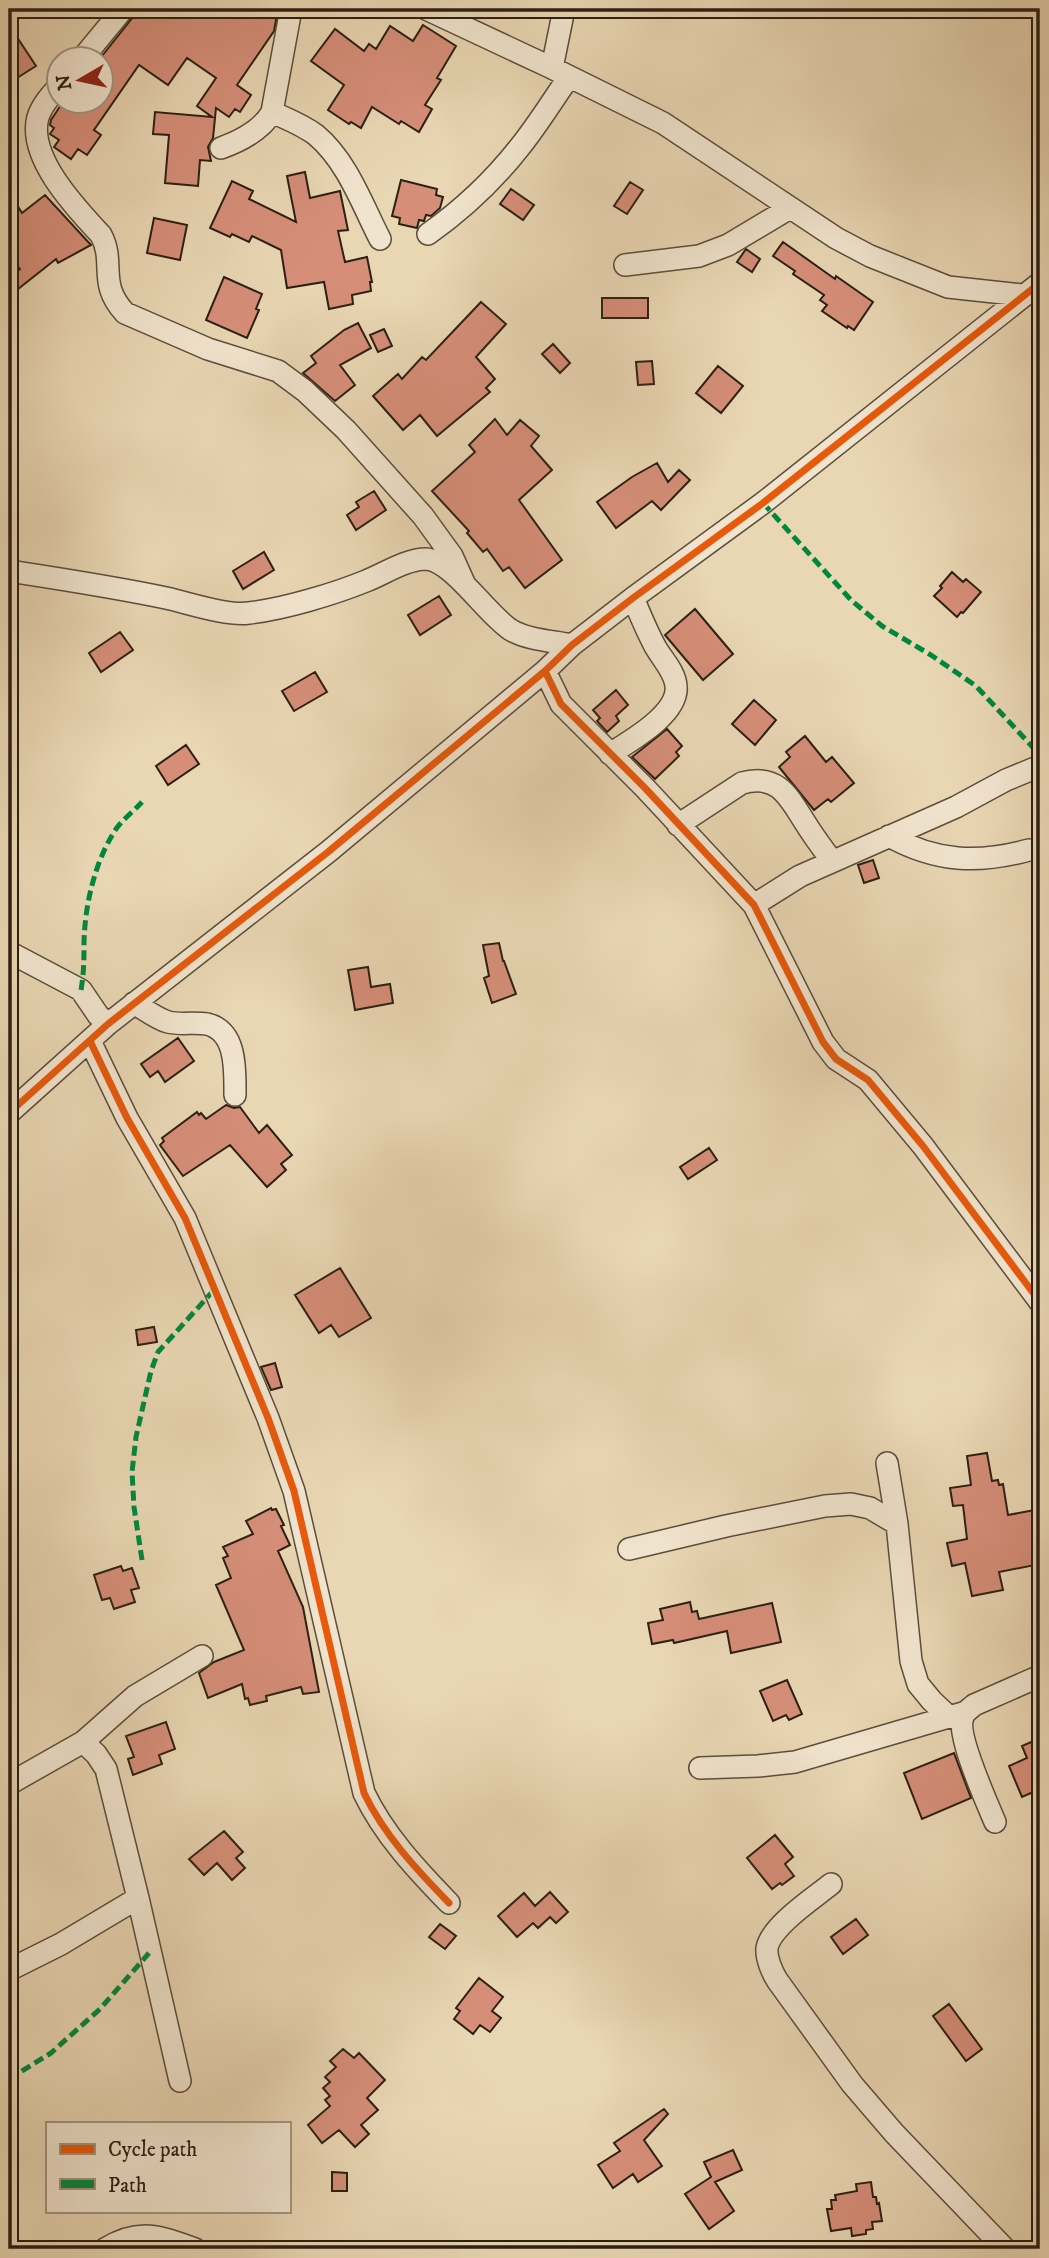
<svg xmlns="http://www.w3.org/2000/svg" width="1049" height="2258" font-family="'IM FELL DW Pica',serif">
<rect width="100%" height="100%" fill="#e9d6b3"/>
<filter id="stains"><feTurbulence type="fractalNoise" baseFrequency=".00286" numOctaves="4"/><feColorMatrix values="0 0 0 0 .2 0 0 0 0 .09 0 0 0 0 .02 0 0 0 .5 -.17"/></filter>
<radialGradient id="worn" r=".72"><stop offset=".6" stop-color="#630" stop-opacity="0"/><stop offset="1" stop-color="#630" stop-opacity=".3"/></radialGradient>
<path fill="#d68e79" stroke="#2c2013" stroke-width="2" d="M136,9H278L274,31L237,85L251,95L240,112L235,109L229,117L216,108L213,138L208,147L211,161L200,160L198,186L165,183L169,135L153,134L155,112L212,117L197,106L216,78L187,58L168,85L139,65L94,130L101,135L87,155L78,149L71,159L54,147L59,140L50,134L54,128L50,125L51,120L63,102H102V56L133,17Z
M9,25L36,66L9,83Z
M423,25L456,46L437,78L441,80L425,105L432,109L419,132L401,121L399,124L372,107L361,128L351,122L349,124L328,110L344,85L311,61L335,29L364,51L369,44L376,49L390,26L413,41Z
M305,172L310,198L340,191L348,230L338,231L345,262L367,257L372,282H370L371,291L352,295L353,304L329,309L324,282L287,288L281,250L252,236L249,242L232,234L230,237L210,228L232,181L253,191L249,199L296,222L287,176Z
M401,180L437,189L436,195L443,197L440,208L431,216L426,215L424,221L419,220L417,228L399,224L400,218L392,216Z
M630,182L643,190L627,214L614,206Z
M511,189L534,205L523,220L500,204Z
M9,192L22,213L45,195L91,245L58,263L56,259L18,289L9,278L20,269L9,255Z
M154,218L187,225L180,260L147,253Z
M783,242L835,279L836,276L873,302L854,330L848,326L847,328L822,311L827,305L820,300L824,295L793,274L795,271L773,256Z
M746,249L760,259L752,272L737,262Z
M224,277L262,294L256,309L259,310L247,338L206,320Z
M602,298H648V318H602Z
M481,302L506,324L476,357L495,379L486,388L490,392L437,436L420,415L403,430L373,396L398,374L402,379L422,357L426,360Z
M358,323L371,348L340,365L355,385L335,401L303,373L316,363L311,356L344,330Z
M384,329L392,346L378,352L370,335Z
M553,344L570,363L560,373L542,354Z
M652,361L654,384L638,385L636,362Z
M718,366L743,386L721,413L696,393Z
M495,419L507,435L520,420L539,436L531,446L552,470L519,500L562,560L525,588L509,567L503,571L487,549L483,552L467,533L469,531L432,491L475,452L469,445Z
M657,463L668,482L679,470L690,480L661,510L652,501L616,528L597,502L632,477Z
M374,491L386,510L356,530L347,515L359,507L356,502Z
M264,552L274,570L243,589L233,571Z
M952,572L963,582L966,579L981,592L963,613L961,612L957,617L934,596L942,588L940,586Z
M439,596L451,615L420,635L408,615Z
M695,609L733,654L703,680L665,635Z
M120,632L133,650L101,672L89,653Z
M315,672L327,692L294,711L282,691Z
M616,690L628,705L616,716L619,721L607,732L597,721L600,718L593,710Z
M754,700L776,720L755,745L732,724Z
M667,729L682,746L676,752L679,756L655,779L632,757Z
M805,736L826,762L832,757L854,783L831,802L828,799L814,810L779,767L790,757L786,752Z
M186,745L199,764L168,785L156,766Z
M873,860L879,878L864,883L858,865Z
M499,943L503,961H504L516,994L492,1003L484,978L489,976L483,945Z
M368,967L371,987L390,984L393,1003L355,1010L348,970Z
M178,1038L194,1061L165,1082L158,1071L150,1077L141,1064Z
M226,1105L234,1108L240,1107L259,1133L267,1125L292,1155L281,1164L286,1170L267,1187L230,1145L183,1176L160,1145L164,1141L162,1138L197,1112L199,1115L201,1113L206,1119Z
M709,1148L717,1160L688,1179L680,1167Z
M340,1268L371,1318L339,1337L331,1325L319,1333L295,1295Z
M154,1327L157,1342L138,1345L136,1330Z
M275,1363L282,1387L271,1390L261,1367Z
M987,1453L992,1481L998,1480L999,1485L1003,1484L1008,1515L1040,1509V1564L999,1572L1003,1590L972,1596L965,1563L952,1566L947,1543L967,1539L963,1505L953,1506L950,1488L971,1485L967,1456Z
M271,1508L272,1510L276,1509L284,1525L281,1526L290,1545L278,1551L303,1607L319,1692L303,1694L301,1687L266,1696L267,1701L250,1705L248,1698L245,1699L242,1684L208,1698L199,1673L214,1662L244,1650L216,1585L231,1578L223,1558L228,1556L223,1547L253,1534L246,1521Z
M121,1566L123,1571L132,1568L139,1588L131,1590L135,1602L114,1609L110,1598L102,1600L94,1575Z
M690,1602L692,1612L697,1611L699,1619L772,1603L781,1642L731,1653L727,1631L674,1643L673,1640L652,1644L648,1623L663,1620L660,1609Z
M787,1680L802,1714L789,1720L786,1715L773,1721L760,1691Z
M166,1722L175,1749L159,1755L162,1764L133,1775L128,1759L134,1757L126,1736Z
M1040,1738V1789L1022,1797L1009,1766L1027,1758L1022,1746Z
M954,1753L971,1798L922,1819L904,1773Z
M224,1831L243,1852L236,1858L245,1868L232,1880L217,1863L204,1875L189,1859Z
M775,1835L793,1857L785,1864L794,1876L782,1885L780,1883L772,1889L747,1858Z
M550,1892L568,1912L556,1923L550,1917L538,1928L533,1923L517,1937L498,1916L524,1893L535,1906Z
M856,1919L868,1935L843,1954L831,1937Z
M440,1924L456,1936L445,1949L429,1937Z
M479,1978L503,1997L492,2011L501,2018L490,2032L480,2025L473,2034L454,2019L460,2011L456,2008Z
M949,2004L982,2049L966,2061L933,2016Z
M343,2049L354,2058L359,2053L385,2080L367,2098L378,2110L361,2125L369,2134L355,2147L339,2130L322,2143L308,2125L330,2106L325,2100L330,2096L323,2088L330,2082L325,2077L336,2067L330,2061Z
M664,2109L668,2114L644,2140L662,2166L638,2182L633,2174L613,2188L598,2165L620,2151L614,2143Z
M733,2150L742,2170L715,2182L734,2211L709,2229L685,2194L711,2177L704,2162Z
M332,2172L347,2173V2191H332Z
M871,2182L873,2197H876L877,2204L879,2203L882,2221L872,2222L873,2229L866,2230V2234L852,2236L851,2228L831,2231L827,2209H832L831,2200H836L835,2195L857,2191L856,2184Z"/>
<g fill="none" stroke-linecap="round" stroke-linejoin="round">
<g stroke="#5b4e3b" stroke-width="24">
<path id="minor" d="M426,9L552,68L663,123L836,238L870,256L948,287L1022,295
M81,60L123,9
M552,68L564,9
M60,85C51,95 42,105 38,117C27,157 76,208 101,235C116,263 97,283 125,313L208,349L278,371L305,391L346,430L423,516L452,556L465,585
M272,112C287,119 303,125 316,135C347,161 362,204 380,239
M221,148C240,141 262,130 272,112L291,9
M428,234C462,210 493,181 519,148C537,126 552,101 569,77
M625,265L699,256L728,245L790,208
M9,571C61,579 114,587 166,598C189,603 226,616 249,613C284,609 334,594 366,581C384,574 406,559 426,559C452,560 487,615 511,630C528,640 553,641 572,645
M545,671L561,704L645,788L754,905L823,1042L836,1059L868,1080L923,1146L1040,1302
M610,754C630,741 679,714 676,686C675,672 663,660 656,648C647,632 640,614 633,598
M678,825L742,783C779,773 789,798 806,824C814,837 823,849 832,861
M889,836C936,862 978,864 1029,850
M754,905L800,876L956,807L1006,780L1040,766
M9,952L81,990L98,1015L108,1024
M134,1003C144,1009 157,1019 168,1022C180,1025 194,1022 207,1024C237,1031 235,1070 235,1095
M90,1041L127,1118L185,1218L268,1418L294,1491L364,1793C384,1835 417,1870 449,1903
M9,1113L108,1024L328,852L545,671L572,645L633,598L763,503L1040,283
M887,1463L897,1524L911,1661L918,1684L932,1701L948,1716
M629,1549L726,1526L825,1506L851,1504L870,1508L897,1524
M83,1742L96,1754L106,1769L138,1898L180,2081
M700,1768L758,1766L795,1762L966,1712
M9,1784L83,1742L135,1696L202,1656
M995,1822C987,1803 956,1734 963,1717C965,1711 970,1709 974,1705L1040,1676
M831,1884C814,1898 771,1926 767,1948C766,1958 772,1972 777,1980L852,2084L894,2133L1005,2249
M9,1970L61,1944L138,1898
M105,2249C139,2228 160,2236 195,2249"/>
</g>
<use href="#minor" stroke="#f1e4ce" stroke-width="21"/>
<path stroke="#00873e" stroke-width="5" stroke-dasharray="10 5" stroke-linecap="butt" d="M763,503L851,600L882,626L931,655L976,686L1040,755
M81,990C84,972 84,960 84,942C85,904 95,861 116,829C123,819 134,811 142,802
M142,1560L134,1507L132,1472L136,1437L151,1371L158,1352L214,1290
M9,2079L51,2053L100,2009L149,1953"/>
<g stroke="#f1e4ce" stroke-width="11">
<path id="cycleway" d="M545,671L561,704L645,788L754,905L823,1042L836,1059L868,1080L923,1146L1040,1302
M90,1041L127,1118L185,1218L268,1418L294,1491L364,1793C384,1835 417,1870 449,1903
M9,1113L108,1024L328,852L545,671L572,645L633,598L763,503L1040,283"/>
</g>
<use href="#cycleway" stroke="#e8590c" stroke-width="7"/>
</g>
<rect width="1049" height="2258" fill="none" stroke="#e9d6b3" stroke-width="35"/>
<rect x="10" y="10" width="1028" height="2237" fill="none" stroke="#2c2013" stroke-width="3.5"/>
<rect x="18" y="18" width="1014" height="2223" fill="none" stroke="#2c2013" stroke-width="2"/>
<rect x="46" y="2122" width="245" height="91" fill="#f1e4ce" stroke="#a29683" stroke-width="2"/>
<rect x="60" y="2144" width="35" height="10" fill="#e8590c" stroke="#a29683" stroke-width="2"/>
<text x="108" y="2156" font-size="21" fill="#2c2013">Cycle path</text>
<rect x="60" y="2179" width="35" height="10" fill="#00873e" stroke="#a29683" stroke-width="2"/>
<text x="108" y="2192" font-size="21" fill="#2c2013">Path</text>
<g transform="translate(80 80) rotate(261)"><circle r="33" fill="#f1e4ce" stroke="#a29683" stroke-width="2"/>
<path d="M0-5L12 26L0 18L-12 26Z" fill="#8f2418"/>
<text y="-10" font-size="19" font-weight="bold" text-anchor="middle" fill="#2c2013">N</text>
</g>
<rect width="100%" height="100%" filter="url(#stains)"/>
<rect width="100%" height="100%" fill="url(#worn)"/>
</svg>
